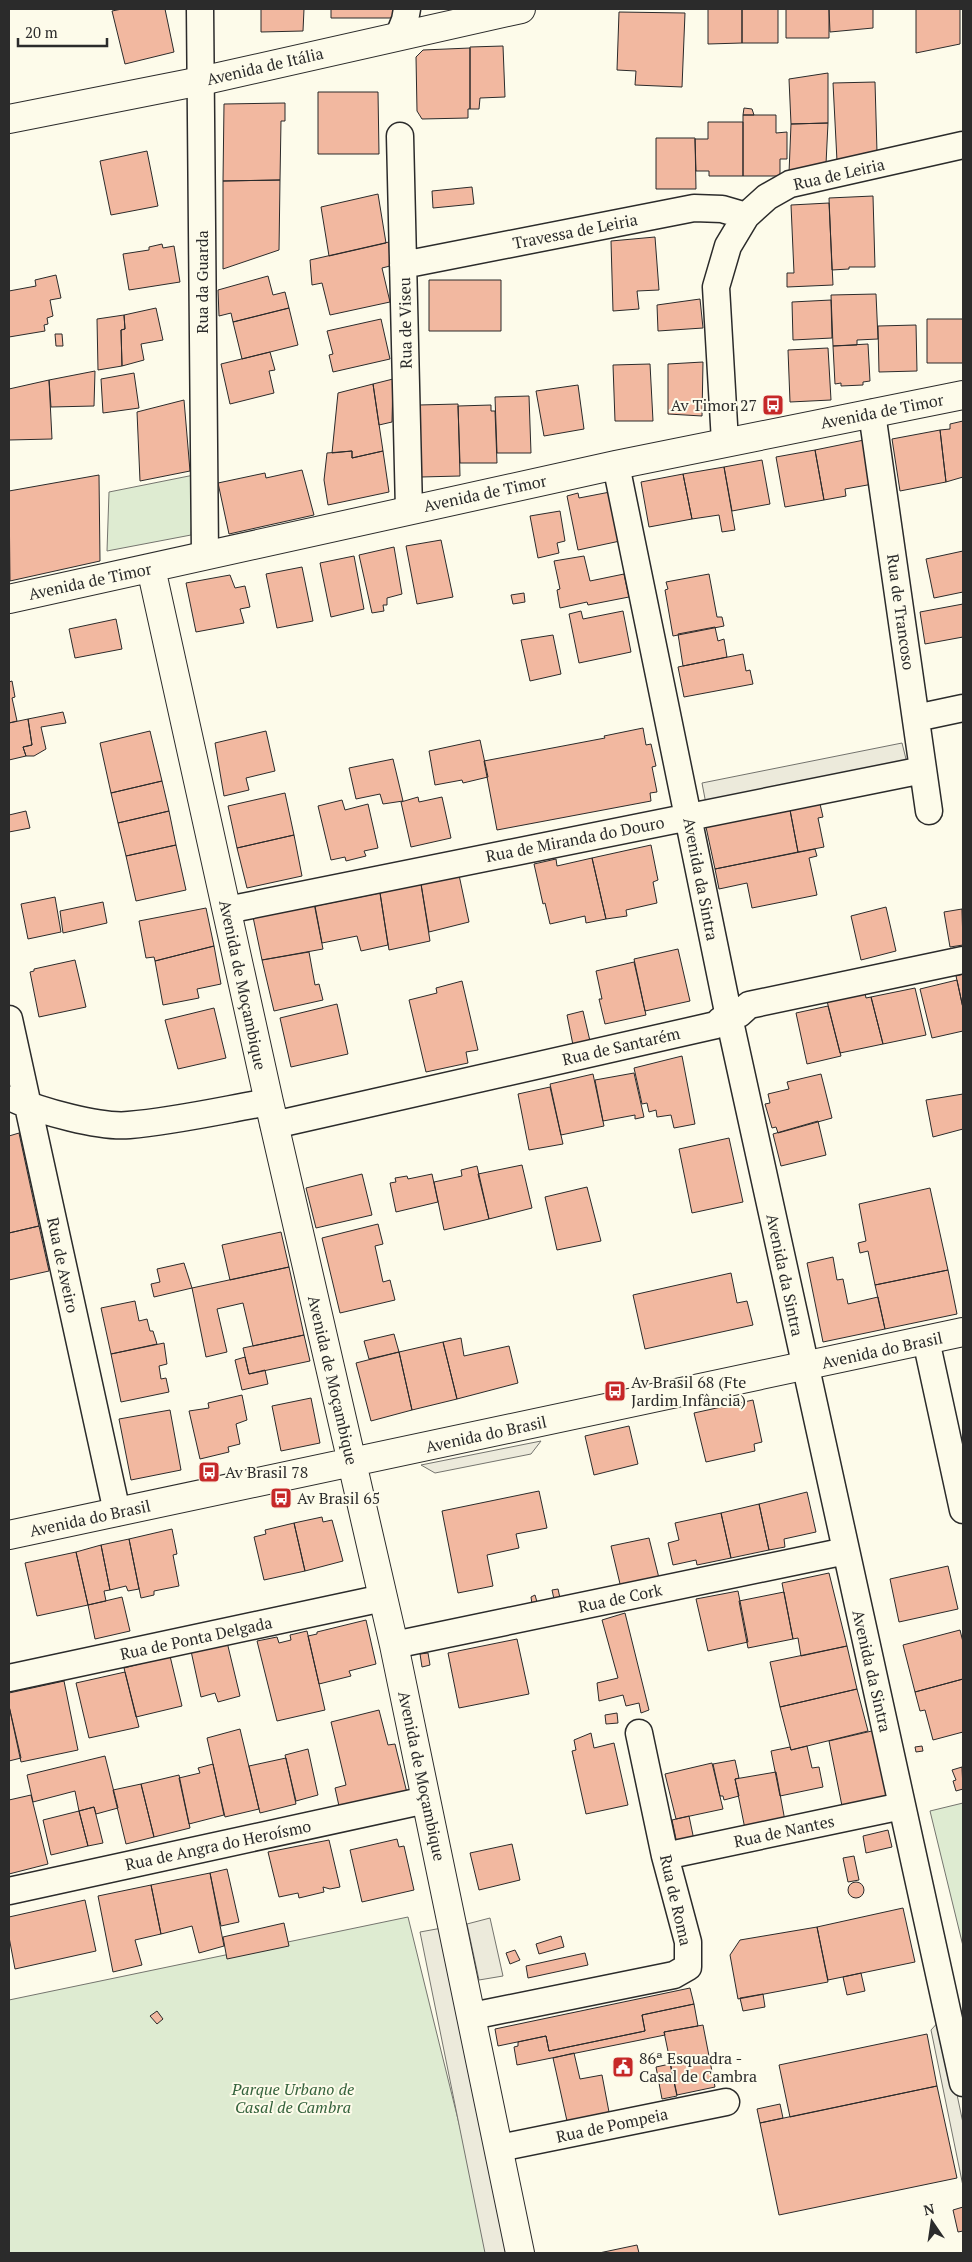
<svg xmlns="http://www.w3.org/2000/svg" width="972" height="2262" font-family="'PT Serif',serif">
<rect width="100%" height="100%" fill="#fdfbea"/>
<path fill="#deebd1" stroke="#74746e" d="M194,475L191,535L107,551L109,492Z
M963,1803V1946L930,1811Z
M408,1917L491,2253H9V2000Z"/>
<path fill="#eceadb" stroke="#74746e" d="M902,743L907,763L706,804L702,783Z
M541,1441L531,1454L435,1473L421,1465Z
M490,1918L503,1976L479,1980L467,1924Z
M442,1928L508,2253H485L420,1932Z
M941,2019L963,2123V2186L931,2030Z"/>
<path fill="#f2b8a0" stroke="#2b2b2b" d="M122,9H165L174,52L125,64L112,11Z
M261,9H304L303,31L261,32Z
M331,9H393L394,18H331Z
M708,9H742V43L708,44Z
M742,9H778V43H742Z
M786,9H829V38H786Z
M829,9H873V28L830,32Z
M916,9H960V44L916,53Z
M619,12L685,13L682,87L635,85L636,71L617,70Z
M503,46L505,97L480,98L479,109H470V47Z
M470,48V109H468V118L422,119L417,111L416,57L423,50Z
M828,73V123L791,124L789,79Z
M875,82L877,152L837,161L833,83Z
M318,92H378L379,154H318Z
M285,103V121H281L280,180L223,181L224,104Z
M744,108L752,109L754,115H743Z
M743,115H776V133L787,132V159H780V176H743Z
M708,122H743V176H709V171H696L695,139H708Z
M828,123L826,164L789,173L791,124Z
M656,138H695L696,189H656Z
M147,151L158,206L111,215L100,161Z
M280,180L279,250L223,269V181Z
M472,187L474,204L433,208L432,191Z
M378,194L386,243L329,256L321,207Z
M873,196L875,267H849V269L832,270L829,198Z
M829,203L833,285L787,287V273H794L791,205Z
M655,237L659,290L637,291L639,309L613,311L611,241Z
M389,242L390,266L382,268L390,302L330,315L322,283L312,285L310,260Z
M162,244L163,248L174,246L180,282L129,290L123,254L149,250V247Z
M56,275L61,298L50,300L53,316L47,318L48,324L44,325L45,331L9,337V291L36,286L35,280Z
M268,276L273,295L285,292L289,308L233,322L231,313L219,316L218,290Z
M429,280H501V331H429Z
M876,294L878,339L857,340V345L833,346L831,295Z
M700,299L703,328L658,331L657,305Z
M831,300L832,338L793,340L792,302Z
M156,308L163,340L141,344L144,360L122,366L121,330L125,329L124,315Z
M289,308L298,345L242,359L233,322Z
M124,315L125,329L121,330L122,366L98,370L97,319Z
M381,319L390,359L333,372L329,355L333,354L327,331Z
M927,319H963V363H927Z
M916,325L917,371L879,372L878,326Z
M55,334H62L63,346H56Z
M868,344L870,381L863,382V385L841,386V383L835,384L833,346Z
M828,348L831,400L790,402L788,350Z
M270,352L275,370L269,371L274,393L230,404L221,364Z
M703,362L702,416L668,414V364Z
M650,364L653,421H615L613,365Z
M95,371L94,406L51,407L49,380Z
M134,373L139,408L103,413L101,379Z
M393,379L392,422L379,425L373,384Z
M49,380L52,439L9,440V389Z
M373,384L383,451L352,458V451L332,453L338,393Z
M578,385L584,429L544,436L536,391Z
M529,396L531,453H497L495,397Z
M184,400L190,471L140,481L137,412Z
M458,404L460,476L421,477L419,405Z
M491,405V411H495L497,463H460L458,406Z
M963,421V477L946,482L940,430L950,429V424Z
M940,430L946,482L900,491L892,439Z
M864,440L873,484L845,489L846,496L824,500L815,450Z
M815,450L824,500L785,507L776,457Z
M352,451V458L383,451L389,492L328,505L324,480L327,453Z
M762,460L770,504L732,511L724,467Z
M724,467L735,530L722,532L719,515L692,519L683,474Z
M302,470L314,515L229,534L218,483L265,473L266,478Z
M683,474L692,519L649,527L641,482Z
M99,475L100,561L10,581L9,491Z
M610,492L620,541L578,550L567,496L578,493L579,498Z
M560,511L565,541L557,543L559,553L538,558L530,516Z
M441,540L453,597L417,604L406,546Z
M394,547L402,594L387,598V605H383L384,611L372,613L359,555Z
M963,551V592L934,598L926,559Z
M354,556L364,609L331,617L320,563Z
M584,556L590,581L624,574L629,597L588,605L587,602L560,608L557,590L560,589L554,561Z
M302,567L313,621L277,628L266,574Z
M709,574L717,617H722L724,626L673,636L665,590L668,589L666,582Z
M230,575L235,588L245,586L250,607L240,609L244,623L196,632L186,583Z
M524,593L525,602L513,604L511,595Z
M963,604V637L925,644L920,612Z
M581,611L583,619L623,611L631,652L579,663L569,614Z
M116,619L122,649L75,658L69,629Z
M715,627L718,641L724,639L727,657L683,666L678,634Z
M553,635L561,674L530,681L521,640Z
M743,654L746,671L750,670L753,684L684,697L678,667Z
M12,681L15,697L12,698L17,721L9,723V682Z
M63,712L66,723L41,727L46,749L34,756H26L23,747L32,745L28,719Z
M28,719L32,745L23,747L26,756L9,760V723Z
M643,728L646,745L651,744L656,766L652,767L657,792L650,793L651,801L497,830L484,761L605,738L604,736Z
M150,731L162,781L111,793L100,743Z
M266,731L275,771L246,778L249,790L224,796L215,743Z
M480,740L488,777L463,783L462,780L435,785L429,751Z
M393,759L403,801L383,804L380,794L356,799L349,768Z
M162,781L169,811L118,823L111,793Z
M285,793L294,835L237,848L228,806Z
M418,797L419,802L442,797L451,838L411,847L401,802Z
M342,800L345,810L368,804L378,848L364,851L366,856L346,861L345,857L331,860L318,806Z
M820,804L823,817L818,818L824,847L798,852L790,810Z
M790,810L798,852L715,869L706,827Z
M26,811L30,828L9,832V815Z
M169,811L176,845L126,856L118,823Z
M294,835L302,876L247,888L237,848Z
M176,845L186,890L136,901L126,856Z
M651,845L658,880L653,882L657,903L626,910L627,916L606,919L592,858Z
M815,849L817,856L809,858L817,895L752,908L747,883L719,889L715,869Z
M592,858L606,919L586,923L585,916L550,924L545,903L543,904L534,864L556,859L557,866Z
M459,875L469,922L429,932L421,884Z
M421,884L430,941L389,950L380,893Z
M380,893L388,945L361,951L357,936L322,943L315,906Z
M55,897L61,932L28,939L21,904Z
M103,902L107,923L63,933L60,911Z
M314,903L323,949L262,960L253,917Z
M886,907L896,951L861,960L851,916Z
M206,908L214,946L155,961L154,957L146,958L139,921Z
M962,909L963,945L950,947L944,912Z
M214,946L221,984L197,989L199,998L163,1005L155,961Z
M678,949L690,1001L645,1011L634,959Z
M309,952L315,985L319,984L323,1000L274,1011L262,960Z
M75,960L86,1007L39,1017L30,972L34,971V969Z
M634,962L646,1015L605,1024L599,999H602L596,971Z
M963,974V1008L956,976Z
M957,980L963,1008V1031L932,1038L920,989Z
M462,981L478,1050L466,1052L468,1063L426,1072L409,1000L437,993L436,988Z
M915,988L926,1035L883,1044L871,997Z
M865,993L866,998L871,997L883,1044L840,1053L827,1001Z
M337,1004L348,1054L291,1067L280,1018Z
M828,1006L841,1056L807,1064L796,1013Z
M214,1008L226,1058L178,1069L165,1020Z
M583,1011L590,1041L573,1045L567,1015Z
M682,1056L695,1124L674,1128L671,1115L657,1117L656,1110L649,1112L647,1103L642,1104L634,1068Z
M634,1073L644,1117L635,1119V1115L603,1121L595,1080Z
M593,1074L604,1126L561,1135L550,1084Z
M821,1074L832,1118L778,1133L776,1127L772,1128L765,1104L770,1103L768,1094L789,1089L787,1082Z
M550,1087L563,1144L529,1150L518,1094Z
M963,1094V1129L933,1137L926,1100Z
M818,1121L826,1155L781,1166L773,1134Z
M19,1133L39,1226L9,1233V1136Z
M729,1138L743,1202L692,1213L679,1149Z
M522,1165L532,1208L489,1219L478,1174Z
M477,1166L489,1219L444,1230L434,1182L462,1176L461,1170Z
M362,1174L372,1215L316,1228L306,1188Z
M432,1174L438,1202L396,1212L390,1183L396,1182L395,1178L407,1176L408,1179Z
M587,1187L601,1241L557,1250L545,1197Z
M930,1188L948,1270L875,1285L868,1251L860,1253L858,1243L866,1241L859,1204Z
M378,1224L383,1244L375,1246L383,1282L390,1280L395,1300L340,1313L322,1238Z
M39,1226L49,1271L9,1280V1233Z
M281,1232L289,1267L230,1280L222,1245Z
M833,1257L837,1280L843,1279L848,1304L878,1297L885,1329L823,1342L807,1263Z
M184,1263L192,1288L154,1297L151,1284L160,1282L157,1269Z
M289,1267L304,1335L253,1346L243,1303L217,1309L227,1352L206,1357L192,1288Z
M948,1270L957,1314L885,1329L875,1285Z
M731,1273L737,1303L747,1301L753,1325L645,1349L633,1295Z
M135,1301L139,1321L147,1319L150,1331H153L157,1344L111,1354L101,1308Z
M394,1334L399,1352L369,1359L364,1341Z
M304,1335L310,1361L249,1374L243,1348Z
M461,1338L464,1356L509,1346L518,1383L457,1399L443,1342Z
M443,1342L457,1399L412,1410L399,1352Z
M164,1343L167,1364L159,1366L161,1379L166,1378L169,1392L121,1402L111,1354Z
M399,1352L412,1410L371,1421L356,1363Z
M245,1357L249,1374L265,1370L268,1384L242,1390L235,1360Z
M242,1395L247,1420L236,1424L240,1444L228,1447L229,1452L200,1459L189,1411L209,1408L208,1403Z
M311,1398L320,1443L281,1451L272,1406Z
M753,1400L762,1442L754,1444L755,1451L706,1462L694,1413Z
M170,1410L181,1470L131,1480L119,1419Z
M629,1426L638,1464L594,1475L585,1436Z
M539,1491L547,1528L516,1534L519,1548L487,1555L493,1586L458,1593L442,1511Z
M807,1492L816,1532L784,1539L785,1547L769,1550L759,1504Z
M759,1504L769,1550L731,1558L721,1513Z
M721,1513L731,1558L697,1565L696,1560L673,1565L668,1543L679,1540L675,1523Z
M322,1517L323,1522L332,1520L343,1561L305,1571L294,1523Z
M294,1523L305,1571L264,1580L254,1537L266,1534L265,1530Z
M172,1529L177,1554L173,1555L179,1586L154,1591V1595L141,1598L129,1539Z
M649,1538L659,1578L621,1588L611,1546Z
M129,1539L139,1589L128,1591L126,1586L110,1590L101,1545Z
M101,1545L110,1590L104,1591L106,1601L88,1605L76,1552Z
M76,1552L88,1605L37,1616L25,1563Z
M948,1566L958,1609L899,1622L890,1579Z
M829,1573L847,1646L801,1656L798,1638L793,1639L782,1583Z
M558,1589L560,1598L554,1599L552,1590Z
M738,1591L748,1642L708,1651L696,1599Z
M784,1592L793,1639L748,1648L739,1601Z
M535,1595L537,1602L532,1604L531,1597Z
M122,1597L130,1631L95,1639L88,1605Z
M625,1613L649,1710L641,1713L639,1703L626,1706L623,1695L599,1701L597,1683L618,1678L602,1620Z
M366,1620L376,1664L349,1671L351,1676L319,1684L308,1636L317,1634V1632Z
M960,1630L963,1642V1679L915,1692L903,1645Z
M307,1631L325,1710L277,1721L257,1641L277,1637L279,1643L291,1640L290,1635Z
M517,1639L529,1694L459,1708L448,1653Z
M227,1642L240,1696L218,1702L215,1693L201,1697L191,1651Z
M847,1646L857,1689L780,1707L770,1662Z
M428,1653L430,1665L422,1667L420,1654Z
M170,1656L182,1706L136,1717L124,1668Z
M125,1672L139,1727L89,1738L76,1683Z
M963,1679V1732L933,1740L925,1710L920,1711L915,1692Z
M64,1681L78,1750L21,1762L9,1706V1693Z
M857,1689L868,1731L791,1750L780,1707Z
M9,1706L21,1758L9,1761Z
M379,1710L388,1745L395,1744L407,1793L339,1806L335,1788L346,1785L331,1722Z
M617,1713L618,1723L606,1724L605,1715Z
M240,1729L259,1809L225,1817L207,1738Z
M876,1730L889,1796L842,1806L829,1741Z
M591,1733L594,1748L614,1743L628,1805L586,1814L572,1751L576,1750L574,1740Z
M807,1746L812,1768L819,1767L823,1787L780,1796L771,1751L790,1747L791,1750Z
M922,1746L923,1751L916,1752L915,1747Z
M308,1749L318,1795L296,1801L285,1755Z
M105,1756L118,1808L96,1814L94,1807L79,1811L75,1791L33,1802L27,1775Z
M286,1758L296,1804L260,1813L249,1766Z
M735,1760L739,1778L735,1779L739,1796L724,1800L723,1796H720L713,1764Z
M712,1763L723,1809L676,1819L665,1774Z
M213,1764L224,1815L189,1824L179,1778L200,1773L198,1768Z
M962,1767L963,1789L956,1791L953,1781L956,1780L952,1770Z
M776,1772L785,1821L745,1829L735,1779Z
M179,1775L190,1828L154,1837L141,1784Z
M141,1784L154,1837L126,1844L113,1790Z
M31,1795L48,1864L9,1874V1800Z
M94,1807L103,1843L88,1846L79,1811Z
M79,1811L88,1846L51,1855L43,1820Z
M689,1816L694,1840L677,1844L672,1820Z
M888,1830L892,1847L866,1853L863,1836Z
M397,1839L399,1847L404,1846L414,1890L362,1902L350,1850Z
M329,1840L340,1887L330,1889L323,1887L324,1892L299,1898L298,1893L279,1897L268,1852Z
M512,1844L520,1880L479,1890L470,1853Z
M854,1856L859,1880L848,1882L843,1858Z
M227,1869L239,1922L221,1926L210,1873Z
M210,1873L224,1946L199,1953L192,1926L161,1934L151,1885Z
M848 1890a8 8 0 1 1 16 0a8 8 0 1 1-16 0Z
M151,1885L161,1934L135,1940L142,1965L113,1972L98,1896Z
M85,1900L96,1951L15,1969L9,1937V1917Z
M903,1908L915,1962L828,1980L817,1927Z
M284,1923L289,1946L227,1959L223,1937Z
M817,1927L828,1982L738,1999L730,1955L740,1940Z
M561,1936L564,1947L539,1954L536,1944Z
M515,1950L520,1960L510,1964L506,1953Z
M585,1953L588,1965L528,1978L526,1966Z
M861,1973L865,1991L847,1995L843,1977Z
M690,1988L694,2004L642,2015L645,2031L549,2051L546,2036L498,2046L495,2029Z
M763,1994L765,2007L743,2011L740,1998Z
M694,2004L698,2026L664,2032L665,2035L517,2065L514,2047L518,2046V2042L546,2036L549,2051L645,2031L642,2015Z
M157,2011L163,2019L157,2024L150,2016Z
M703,2025L715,2087L677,2095L664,2032Z
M927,2034L937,2086L790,2117L779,2065Z
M574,2053L580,2079L602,2075L609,2112L567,2121L553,2058Z
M670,2064L677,2096L662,2099L656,2067Z
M937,2086L957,2178L779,2215L760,2123Z
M780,2104L783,2118L760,2123L757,2109Z
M963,2207V2231L958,2232L953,2210Z
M637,2245L639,2253H599Z"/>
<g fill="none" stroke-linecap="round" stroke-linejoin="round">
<g stroke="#2b2b2b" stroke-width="29">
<path id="street" d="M200,9L205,555
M399,35L405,20L407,9
M400,136L409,510
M403,265L694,208L722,209L746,216
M872,413L929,811
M725,442L716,287L728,246L746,216L767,197L790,184L963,145
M616,465L729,1017L963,2083
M916,718L963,708
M227,910L923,770
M9,1019L117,1512
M14,1099C39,1111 101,1128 129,1125C176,1121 223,1110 269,1102
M274,1125L716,1025L721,1020L739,1014L749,1005L963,960
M926,1340L963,1510
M394,1645L846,1551
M9,1678L383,1598
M665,1856L902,1806
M9,1891L426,1800
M472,2016L674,1975L688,1967V1942L665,1856L639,1733
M499,2148L726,2102"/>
</g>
<g stroke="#2b2b2b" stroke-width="30">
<path id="secondary" d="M9,119L201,81L521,9
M151,568L269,1102L394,1645L520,2253
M9,599L616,465L963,395
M9,1535L963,1332"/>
</g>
<use href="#street" stroke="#fdfbea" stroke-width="26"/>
<use href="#secondary" stroke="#fdfbea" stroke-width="28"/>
</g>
<defs>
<g id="bus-square" transform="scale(1.125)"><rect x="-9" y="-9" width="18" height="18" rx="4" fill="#c62828" stroke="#fdfbea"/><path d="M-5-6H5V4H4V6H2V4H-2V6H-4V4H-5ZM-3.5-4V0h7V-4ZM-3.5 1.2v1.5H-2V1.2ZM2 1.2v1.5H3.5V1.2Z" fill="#fff"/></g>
<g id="civic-square" transform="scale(1.125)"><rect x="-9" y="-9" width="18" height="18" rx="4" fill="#c62828" stroke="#fdfbea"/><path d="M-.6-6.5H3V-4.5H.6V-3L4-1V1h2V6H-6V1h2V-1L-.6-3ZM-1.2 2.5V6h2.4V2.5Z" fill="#fff"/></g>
</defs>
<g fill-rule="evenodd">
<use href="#bus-square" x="773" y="405"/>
<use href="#bus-square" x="615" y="1391"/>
<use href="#bus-square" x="209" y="1472"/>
<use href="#bus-square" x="281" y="1498"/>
<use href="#civic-square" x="623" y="2067"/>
</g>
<g text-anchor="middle" stroke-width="4" stroke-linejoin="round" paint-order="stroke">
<g font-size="16" fill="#2b2b2b" stroke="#fdfbea">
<text transform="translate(265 66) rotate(-13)" y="6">Avenida de Itália</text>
<text transform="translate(839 174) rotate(-13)" y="6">Rua de Leiria</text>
<text transform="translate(575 231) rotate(-11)" y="6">Travessa de Leiria</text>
<text transform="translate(202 282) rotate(-90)" y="6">Rua da Guarda</text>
<text transform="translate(405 323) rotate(-91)" y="6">Rua de Viseu</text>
<text transform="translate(882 411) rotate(-11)" y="6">Avenida de Timor</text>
<text transform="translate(485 493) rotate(-12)" y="6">Avenida de Timor</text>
<text transform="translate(90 581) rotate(-12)" y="6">Avenida de Timor</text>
<text transform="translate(901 612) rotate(82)" y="6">Rua de Trancoso</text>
<text transform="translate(575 839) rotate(-11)" y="6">Rua de Miranda do Douro</text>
<text transform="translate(701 879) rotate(79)" y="6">Avenida da Sintra</text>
<text transform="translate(243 985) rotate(78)" y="6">Avenida de Moçambique</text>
<text transform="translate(621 1046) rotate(-13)" y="6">Rua de Santarém</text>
<text transform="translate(63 1265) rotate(78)" y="6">Rua de Aveiro</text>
<text transform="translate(785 1275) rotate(78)" y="6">Avenida da Sintra</text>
<text transform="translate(882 1350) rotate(-12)" y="6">Avenida do Brasil</text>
<text transform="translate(333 1380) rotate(77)" y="6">Avenida de Moçambique</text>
<text transform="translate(486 1434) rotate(-12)" y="6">Avenida do Brasil</text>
<text transform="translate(90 1518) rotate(-12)" y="6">Avenida do Brasil</text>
<text transform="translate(620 1598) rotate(-12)" y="6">Rua de Cork</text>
<text transform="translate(196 1638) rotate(-12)" y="6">Rua de Ponta Delgada</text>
<text transform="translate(872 1671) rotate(77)" y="6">Avenida da Sintra</text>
<text transform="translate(422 1776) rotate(78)" y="6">Avenida de Moçambique</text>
<text transform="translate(784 1831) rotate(-12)" y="6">Rua de Nantes</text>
<text transform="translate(218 1845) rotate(-12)" y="6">Rua de Angra do Heroísmo</text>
<text transform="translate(676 1900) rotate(77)" y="6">Rua de Roma</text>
<text transform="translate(612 2125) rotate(-12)" y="6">Rua de Pompeia</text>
</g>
<g font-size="16" fill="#2b2b2b" stroke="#fdfbea" text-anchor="start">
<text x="757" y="411" text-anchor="end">Av Timor 27</text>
<text x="631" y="1388">Av Brasil 68 (Fte<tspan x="631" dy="18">Jardim Infância)</tspan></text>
<text x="225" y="1478">Av Brasil 78</text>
<text x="297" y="1504">Av Brasil 65</text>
<text x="639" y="2064">86ª Esquadra -<tspan x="639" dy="18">Casal de Cambra</tspan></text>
</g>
<g font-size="16" font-style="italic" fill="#34623c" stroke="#fdfbea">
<text x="293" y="2095">Parque Urbano de<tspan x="293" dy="18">Casal de Cambra</tspan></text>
</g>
</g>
<rect width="972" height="2262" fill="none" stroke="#2b2b2b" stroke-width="20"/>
<g transform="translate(932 2222) rotate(347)" stroke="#fdfbea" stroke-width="4" paint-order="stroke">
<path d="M0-4L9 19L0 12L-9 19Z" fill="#2b2b2b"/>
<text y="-8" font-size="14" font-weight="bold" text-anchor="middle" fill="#2b2b2b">N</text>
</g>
<path d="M18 38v8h89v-8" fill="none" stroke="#2b2b2b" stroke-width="2.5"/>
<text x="25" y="38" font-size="15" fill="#2b2b2b" stroke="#fdfbea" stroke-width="4" paint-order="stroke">20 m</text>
</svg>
